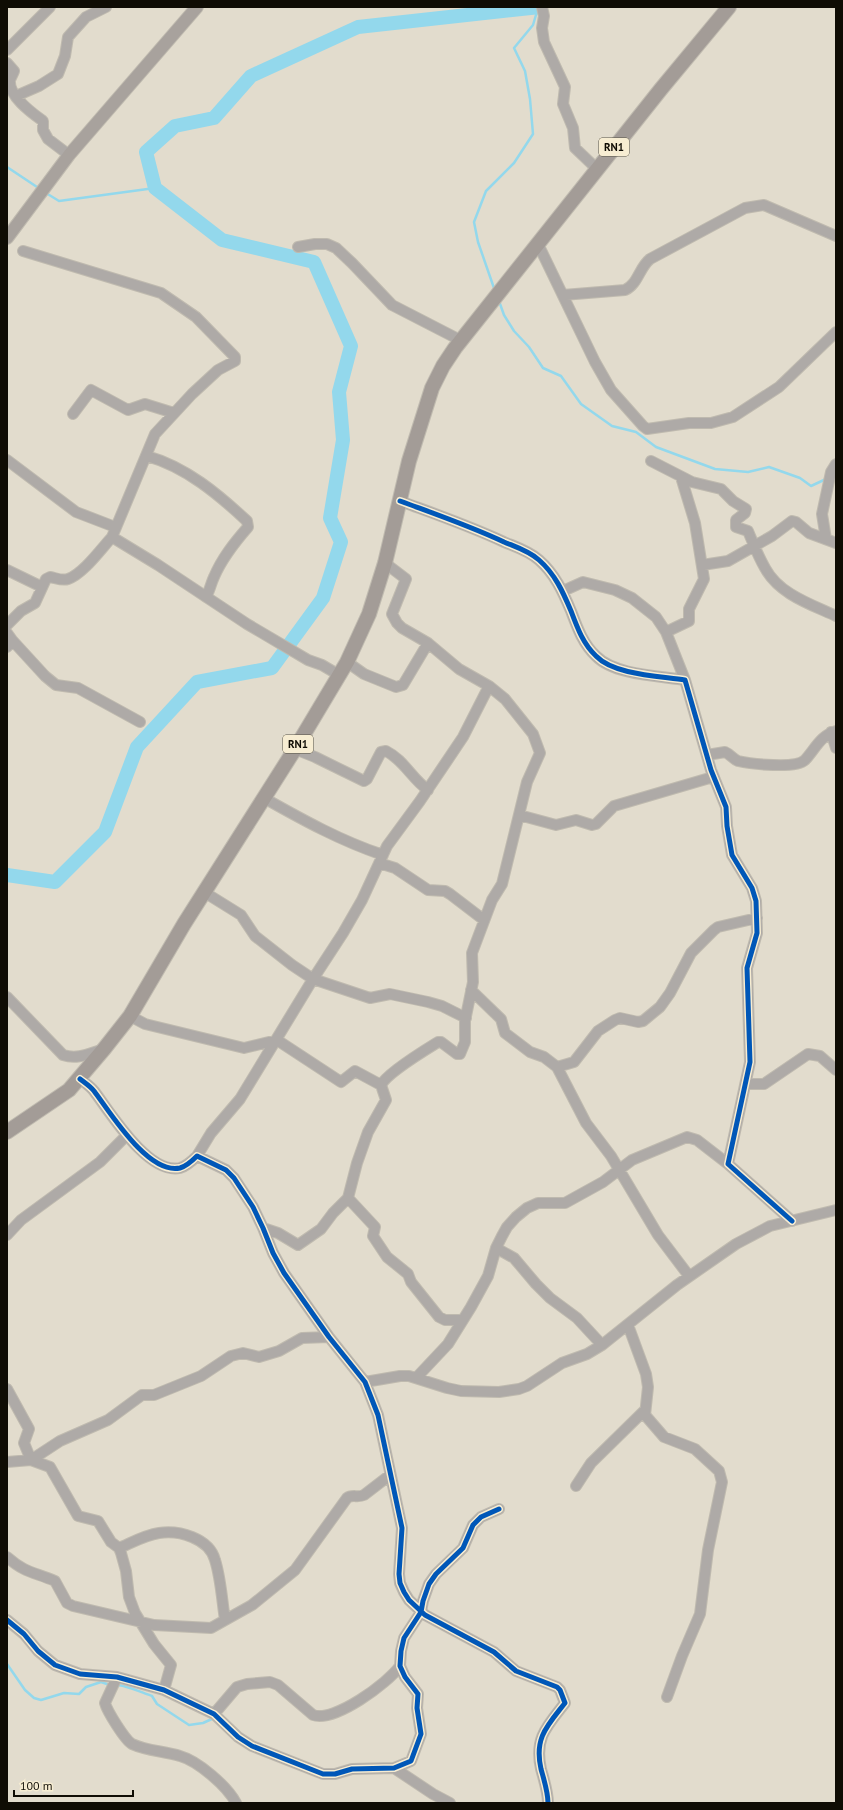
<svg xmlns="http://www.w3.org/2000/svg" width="843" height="1810" font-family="'PT Sans',sans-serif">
<rect width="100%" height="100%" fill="#e2dccd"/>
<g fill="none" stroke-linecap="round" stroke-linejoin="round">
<path stroke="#93d8ec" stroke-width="2.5" d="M7,167L40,189
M46,193L59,201L155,188
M495,291L478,242L474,222L486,191L514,163L533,134L530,99L525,71L514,48L533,25L538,8
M499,301L504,315L514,331L529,347L543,368L561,376L581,404L612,426L636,432L656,447L715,469L748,472L769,467L800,478L811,486L826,479
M7,1664L25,1690L34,1698L41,1700L64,1693L79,1694L86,1687L101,1682L110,1685
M117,1685C125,1685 143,1693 152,1696L157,1704L189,1725L203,1723L214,1718"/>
<path stroke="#93d8ec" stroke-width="14" d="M7,875L55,882L105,832L137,747L197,682L272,668L323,598L341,542L330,518L343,440L339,392L351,346L314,262L222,240L155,188L146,152L175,126L214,118L251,76L358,27L540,7"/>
<g stroke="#bfbaaf" stroke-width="12">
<path id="minor" d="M542,7L544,16L542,28L544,42L565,87L563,104L573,128L575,148L597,169
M7,50L50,7
M7,63L14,71C13,74 11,77 10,80C8,96 32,113 43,121V130L48,139L69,155
M16,96L39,86L58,74L65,56L68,37L86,17L106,7
M538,244L595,362L611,390L643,426L647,429L689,423H711L733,417L779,387L836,332
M298,247L315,244H327L336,248L352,263L392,305L460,340
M23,251L161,293L196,317L235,357V361L218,370L192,394L155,434L112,537
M563,295L625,290C638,284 639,268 650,259L745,208L764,205L836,236
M73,414L91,390L128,410L145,404L174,413
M147,456C186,467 218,494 247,521L248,527C234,543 222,558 214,577C211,583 210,590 206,597
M7,460L76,512L115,527
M651,461L692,482L721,489L733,501L746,509L745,513L736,520V527L748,531C753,543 758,556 765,568C779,594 810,604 836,616
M400,501C435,514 470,526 504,542C516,547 529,551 539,560C555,574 563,592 571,611C577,627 583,644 596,656C614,675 660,676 685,680L711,770L726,807L727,826L732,855L752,888L756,901L757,933L747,968L750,1062L728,1164L792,1221
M826,539L822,514L831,472L836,464
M702,565L728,561L772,536L792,521L796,522L809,533L836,543
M7,570L42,587
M563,591L583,582L615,590L632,598L656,617L666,632L685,680
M7,625L21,611L35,603L46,579L50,577C56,578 62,581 68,579C83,574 101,549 112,537L158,565L247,624L308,660L322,665L339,675
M666,632L689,621V609L704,579L695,523L681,477
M7,633L12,640L7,647
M12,640L45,676L56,685L78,688L140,722
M347,662L364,674L396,687L403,685L428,643
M831,732L836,748
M295,749L315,757L364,781L367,779L381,752L386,751C404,760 412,779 428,790
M707,755L725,752C730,754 733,759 738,761C751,764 796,769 805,760C815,749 821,735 836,731
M264,798C303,820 341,841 383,855
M519,815L556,825L576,820L592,825L596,824L614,806L713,777
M379,863L395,868L428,890L445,891L450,894L484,920
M204,892L241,915L255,936L292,965L313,979L370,998L390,994L428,1002L442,1006L466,1018
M471,990L501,1019L505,1033L530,1052L544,1057L557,1067L586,1123L611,1156L658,1235L689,1276
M7,997L63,1055C78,1060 90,1053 104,1049
M130,1016L145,1024L244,1048L277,1040L341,1082L355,1071L381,1085
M557,1067L574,1062L598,1031L615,1020L620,1018L638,1022L643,1021L660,1007L670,993L691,953L714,930L718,927L757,918
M80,1079C85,1083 90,1086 94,1091C110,1112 148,1175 180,1168C187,1166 192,1161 197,1156L226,1170L234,1178L253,1207L263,1228L273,1253L284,1273L329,1337L365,1382L378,1415L402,1528L399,1574L400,1583L404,1592L409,1600L425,1615L494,1652L516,1671L557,1687L560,1690L565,1703C547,1726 534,1738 541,1769C544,1780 548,1792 548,1803
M747,1084H764L808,1054L820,1056L836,1070
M197,1156L211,1133L240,1099L313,979L343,933L362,900L387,846L420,801L463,737L489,686
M348,1198L375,1227L373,1236L387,1257L408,1274L411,1282L439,1317L445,1320H463
M263,1228L278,1233L298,1245L321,1229L333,1213L348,1198L357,1163L368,1132L386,1100L381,1085C387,1073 425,1050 438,1042H441L457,1054H460L465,1042V1021L473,982L472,953L492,900L502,884L527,782L540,753L533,734L505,699L489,686L459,669L428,643L402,628L397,623L392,614L406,579L385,563
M7,1235L21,1220L100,1162L127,1135
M496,1248L514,1258L536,1284L550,1298L577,1318L602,1345
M628,1325L646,1374L648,1387L645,1415L664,1437L695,1449L719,1471L722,1482L708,1550L700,1614L682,1656L667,1697
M417,1377L448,1344L471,1307L488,1276L496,1248L502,1236L507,1227L516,1217L527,1208L538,1203H565L603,1182L632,1160L687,1137L697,1140L728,1164
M365,1382L400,1376H409L447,1388L461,1391L499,1392L519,1389L527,1386L562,1363L587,1354L602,1345L677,1285L736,1244L770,1226L836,1210
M7,1389L29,1429L24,1443L31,1460
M31,1460L60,1441L108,1420L142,1395H154L201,1376L231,1356L243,1353L259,1357L279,1351L302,1338L329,1337
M7,1462L31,1460L50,1467L78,1516L98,1521L111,1542L119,1548L121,1553L126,1571L129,1597L135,1613L154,1644L171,1665L164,1690
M576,1486L591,1463L645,1410
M119,1548C131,1543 145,1535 159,1533C179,1530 209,1538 215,1560C221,1579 222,1601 225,1620
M7,1557C25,1573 34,1572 55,1581L67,1603L73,1606L154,1625L211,1628L252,1605L295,1570L347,1498C352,1494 358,1498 364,1495L390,1475
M7,1620L24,1634L38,1651L55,1665L80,1674L117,1677L164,1690L214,1714L238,1737L252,1746L323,1774H335L352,1769L394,1768L411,1761L421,1734L417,1708L418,1694L405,1677L400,1666L401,1651L404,1638L421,1612L423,1601L429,1584L436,1574L463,1548L473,1525L481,1517L499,1509
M117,1677L105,1703C107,1711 125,1740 132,1744C147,1751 164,1751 180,1756C198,1761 227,1786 236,1803
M214,1714L237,1687L247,1684L270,1682L278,1685L313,1715C334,1723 388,1683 400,1666
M394,1768L433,1794L450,1803"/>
</g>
<g stroke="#bfbaaf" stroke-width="14">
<path id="major" d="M7,238L69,155L197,7"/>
</g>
<g stroke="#bfbaaf" stroke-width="16">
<path id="highway" d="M7,1132L69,1090L104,1049L130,1016L184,924L295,749L347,662L369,614L385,563L409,461L432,388L443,366L455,348L661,89L729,7"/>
</g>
<use href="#minor" stroke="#aeaaa7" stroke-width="10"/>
<use href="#major" stroke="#a8a29d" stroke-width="12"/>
<use href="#highway" stroke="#a39c97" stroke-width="14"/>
<g stroke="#f7edd2" stroke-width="8">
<path id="cycleway" d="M400,501C435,514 470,526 504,542C516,547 529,551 539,560C555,574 563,592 571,611C577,627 583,644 596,656C614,675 660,676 685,680L711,770L726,807L727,826L732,855L752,888L756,901L757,933L747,968L750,1062L728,1164L792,1221
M80,1079C85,1083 90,1086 94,1091C110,1112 148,1175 180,1168C187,1166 192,1161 197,1156L226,1170L234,1178L253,1207L263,1228L273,1253L284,1273L329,1337L365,1382L378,1415L402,1528L399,1574L400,1583L404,1592L409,1600L425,1615L494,1652L516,1671L557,1687L560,1690L565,1703C547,1726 534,1738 541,1769C544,1780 548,1792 548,1803
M7,1620L24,1634L38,1651L55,1665L80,1674L117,1677L164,1690L214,1714L238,1737L252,1746L323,1774H335L352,1769L394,1768L411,1761L421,1734L417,1708L418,1694L405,1677L400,1666L401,1651L404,1638L421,1612L423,1601L429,1584L436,1574L463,1548L473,1525L481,1517L499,1509"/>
</g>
<use href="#cycleway" stroke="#0057b8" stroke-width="5"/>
</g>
<g text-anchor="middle" stroke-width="3" stroke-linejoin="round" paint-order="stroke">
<g fill="#f7edd2" stroke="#555042" stroke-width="1">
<rect x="599" y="138" width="30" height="18" rx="3"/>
<rect x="283" y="735" width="30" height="18" rx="3"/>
</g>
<g font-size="11" font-weight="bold" fill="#0f0c04">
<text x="614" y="151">RN1</text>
<text x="298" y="748">RN1</text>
</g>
</g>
<rect width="843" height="1810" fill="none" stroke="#0f0c04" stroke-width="16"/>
<path d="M14 1790v6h119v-6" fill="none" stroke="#0f0c04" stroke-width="2"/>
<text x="20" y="1790" font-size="12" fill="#0f0c04" stroke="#f7edd2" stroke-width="3" paint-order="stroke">100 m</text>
</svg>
